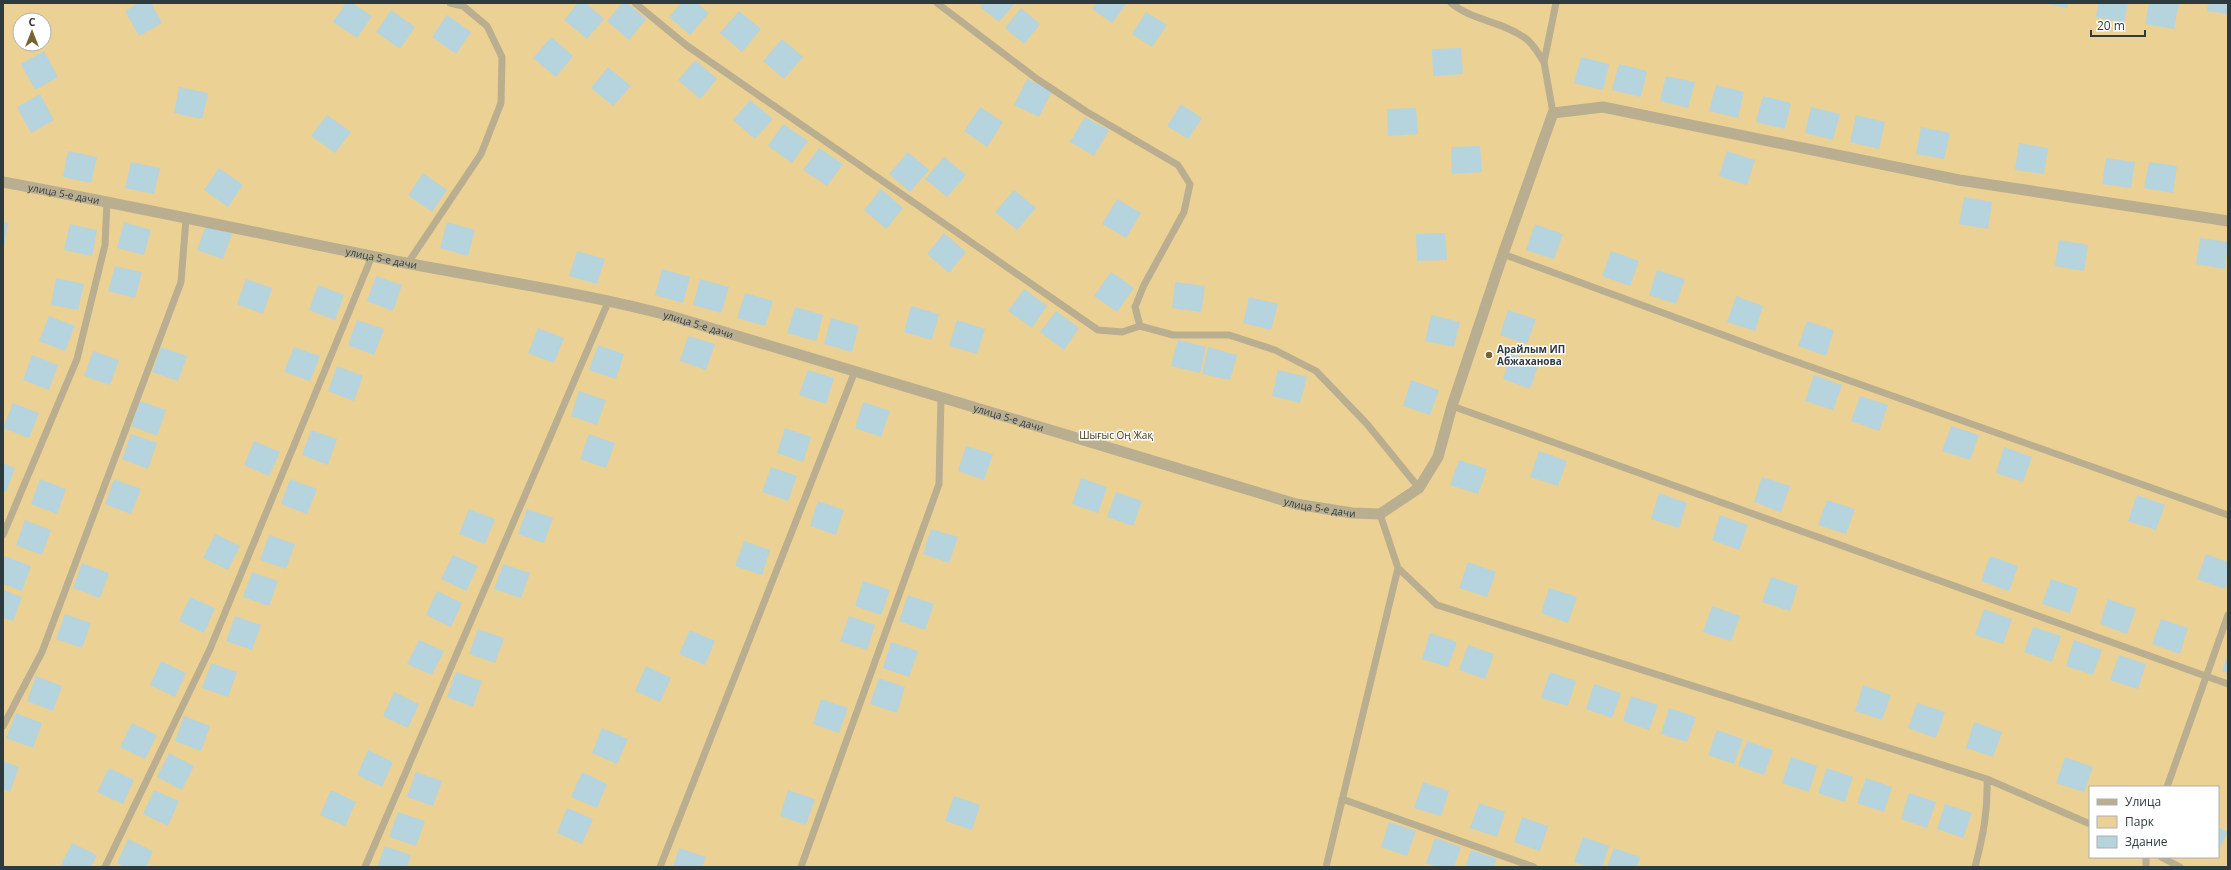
<svg xmlns="http://www.w3.org/2000/svg" width="2231" height="870" font-family="'Open Sans',sans-serif">
<rect width="100%" height="100%" fill="#e3f6fc"/>
<path fill="#ebd193" fill-rule="evenodd" d="M3,3H2228V867H3ZM20,20H44V44H20ZM2090,787H2218V857H2090Z"/>
<path fill="#b5d4de" d="M139,3H151L162,23L139,36L125,11Z
M346,3H352L372,16L357,38L333,22Z
M578,3H586L604,19L587,39L564,20Z
M622,3H627L646,19L629,40L607,21Z
M681,3H697L709,13L690,35L669,17Z
M983,3H1015L999,22L980,7Z
M1097,3H1127L1112,23L1092,9Z
M2043,3H2068L2067,8Z
M2098,3H2128L2124,23L2096,17Z
M2149,3H2179L2174,29L2145,24Z
M2208,3H2228V14L2207,11Z
M1021,8L1040,24L1024,44L1005,28Z
M391,10L415,27L400,49L376,32Z
M739,11L761,29L742,52L720,33Z
M1146,12L1167,25L1152,47L1132,34Z
M447,15L471,32L456,54L432,37Z
M551,37L573,56L556,77L533,58Z
M782,39L803,57L784,79L763,61Z
M1461,48L1463,74L1433,76L1432,49Z
M44,51L58,77L35,90L21,64Z
M1581,57L1609,64L1603,90L1574,83Z
M695,60L717,79L700,99L678,80Z
M1619,64L1647,71L1641,97L1612,90Z
M608,67L631,86L613,106L591,88Z
M1666,76L1695,82L1688,108L1660,101Z
M1027,79L1052,91L1039,117L1014,105Z
M1716,85L1744,92L1738,118L1709,111Z
M179,87L208,93L202,119L174,113Z
M40,94L54,120L31,133L17,107Z
M1763,96L1791,103L1785,129L1756,122Z
M750,100L773,119L755,139L733,120Z
M1181,104L1202,118L1188,139L1167,126Z
M980,107L1003,122L987,147L964,131Z
M1811,107L1840,114L1833,140L1805,133Z
M1416,108L1418,134L1388,136L1387,109Z
M327,115L351,132L335,153L311,136Z
M1856,115L1885,122L1879,149L1850,142Z
M1085,117L1109,130L1094,156L1070,142Z
M783,124L808,141L792,163L768,146Z
M1921,127L1950,133L1944,159L1916,154Z
M2019,143L2048,148L2044,174L2015,170Z
M1480,146L1482,172L1452,174L1451,147Z
M819,148L843,164L827,186L803,170Z
M68,151L97,157L91,183L63,177Z
M1727,151L1755,160L1747,185L1719,176Z
M908,152L929,170L910,192L889,174Z
M944,157L966,175L947,197L925,179Z
M2106,158L2135,162L2131,188L2102,184Z
M131,162L160,168L154,194L125,188Z
M2149,162L2177,166L2173,193L2144,188Z
M219,168L243,185L228,207L204,190Z
M423,173L447,190L432,212L408,195Z
M881,189L903,208L886,229L864,210Z
M1014,190L1036,208L1017,230L995,212Z
M1964,197L1992,202L1988,229L1959,224Z
M1117,199L1141,213L1126,238L1102,224Z
M3,222L8,223L4,246H3Z
M124,222L151,230L144,255L117,248Z
M447,222L475,230L468,256L440,248Z
M70,224L97,230L92,256L64,250Z
M1535,224L1563,234L1554,259L1526,250Z
M206,225L232,234L223,259L197,250Z
M944,233L966,252L949,273L927,254Z
M1445,233L1447,260L1417,261L1416,234Z
M2200,238L2228,242L2225,269L2196,264Z
M2059,240L2088,245L2084,271L2055,266Z
M577,251L605,259L597,284L569,276Z
M1611,251L1639,261L1630,286L1602,276Z
M115,266L142,272L135,298L108,291Z
M662,269L690,277L683,303L655,295Z
M1657,270L1685,279L1676,304L1649,295Z
M1111,272L1134,288L1117,312L1094,296Z
M376,276L402,285L393,311L367,301Z
M56,278L84,284L78,310L51,305Z
M246,279L272,288L263,314L237,304Z
M700,279L729,287L721,313L693,305Z
M1175,282L1205,286L1201,312L1172,308Z
M318,285L344,295L335,320L309,310Z
M1024,289L1047,306L1032,328L1008,311Z
M745,293L773,301L765,326L737,318Z
M1736,296L1763,306L1755,331L1727,322Z
M1249,297L1278,304L1271,330L1243,323Z
M911,306L939,314L932,340L904,332Z
M795,307L823,315L816,341L787,333Z
M1508,310L1536,319L1527,344L1500,335Z
M1056,311L1079,328L1064,350L1040,332Z
M1431,315L1460,322L1454,347L1425,341Z
M49,316L75,326L65,351L39,341Z
M831,318L859,326L852,352L824,344Z
M357,320L384,329L374,355L348,345Z
M957,320L985,329L977,354L949,346Z
M1807,321L1834,330L1826,356L1798,346Z
M538,328L564,338L554,363L528,353Z
M688,336L715,344L706,370L680,361Z
M1178,340L1206,347L1200,373L1171,366Z
M598,345L624,354L616,379L589,370Z
M161,347L187,356L178,381L152,372Z
M294,347L320,356L310,381L284,372Z
M1208,347L1237,355L1230,380L1202,374Z
M93,351L119,360L110,385L84,376Z
M1511,354L1539,363L1530,389L1503,379Z
M32,355L58,365L49,390L23,380Z
M337,366L363,376L354,401L328,391Z
M808,370L834,378L826,404L799,395Z
M1278,370L1307,377L1300,403L1272,396Z
M1814,375L1842,385L1833,410L1805,401Z
M1411,380L1439,390L1430,415L1403,406Z
M579,391L606,400L597,425L571,416Z
M1860,396L1888,405L1879,431L1851,421Z
M140,401L166,410L157,436L131,426Z
M863,402L890,411L881,437L855,428Z
M13,403L39,413L29,438L3,428Z
M1951,426L1979,435L1970,460L1942,451Z
M785,428L811,437L803,462L777,453Z
M311,430L337,439L328,465L302,455Z
M131,434L157,443L148,469L122,459Z
M589,434L615,443L606,468L580,459Z
M254,441L280,452L269,476L244,465Z
M966,446L993,454L984,480L958,471Z
M2004,447L2032,457L2023,482L1996,473Z
M1539,451L1567,461L1558,486L1530,477Z
M1459,460L1487,469L1478,494L1450,485Z
M3,463L15,468L6,492L3,491Z
M771,467L797,476L788,501L762,492Z
M1762,477L1790,486L1781,512L1754,502Z
M1081,478L1107,487L1098,513L1072,504Z
M40,479L66,489L57,514L31,504Z
M114,479L141,489L131,514L105,504Z
M290,479L317,489L307,514L281,504Z
M1116,492L1142,501L1133,526L1107,517Z
M1659,493L1687,503L1679,528L1651,519Z
M2137,495L2165,505L2156,530L2128,521Z
M1827,500L1855,509L1846,534L1818,525Z
M818,501L844,510L836,535L810,526Z
M469,509L495,519L485,544L459,534Z
M527,509L553,518L544,543L518,534Z
M1720,515L1748,525L1739,550L1712,540Z
M25,520L51,530L42,555L16,545Z
M931,529L958,537L949,563L923,554Z
M215,534L240,546L228,570L203,558Z
M269,535L295,544L286,569L260,560Z
M744,541L770,550L762,575L735,566Z
M2206,554L2228,562V580L2225,589L2197,579Z
M453,555L478,566L466,591L441,579Z
M5,556L31,566L22,591L3,584V562Z
M1990,556L2018,566L2009,591L1981,581Z
M1468,562L1496,572L1487,597L1459,588Z
M82,563L109,573L100,598L73,588Z
M503,564L530,573L521,598L494,589Z
M252,572L278,581L269,606L243,597Z
M1771,577L1798,586L1790,611L1762,602Z
M2051,579L2078,588L2070,613L2042,604Z
M863,581L890,590L881,615L855,606Z
M1549,588L1577,597L1568,623L1541,613Z
M3,590L22,597L13,621L3,618Z
M437,591L462,603L451,627L426,615Z
M908,595L934,604L925,630L899,621Z
M190,597L215,608L204,633L179,621Z
M2108,599L2136,609L2127,634L2100,624Z
M1712,606L1740,616L1731,641L1703,632Z
M1984,609L2012,619L2003,644L1975,635Z
M65,614L91,623L82,648L56,639Z
M235,616L261,625L252,650L226,641Z
M849,616L875,625L867,650L840,641Z
M2161,619L2188,628L2180,654L2152,644Z
M2033,627L2061,636L2052,662L2024,652Z
M478,629L504,638L495,663L469,654Z
M690,630L715,641L705,665L679,654Z
M1430,633L1457,642L1448,667L1422,659Z
M419,640L444,651L432,675L407,664Z
M2074,640L2102,650L2093,675L2066,666Z
M891,642L918,651L909,677L883,668Z
M1468,645L1494,654L1485,679L1459,670Z
M2228,654V673L2222,671Z
M2119,655L2146,664L2138,689L2110,680Z
M161,661L186,673L175,697L150,685Z
M211,663L237,672L228,697L202,688Z
M646,666L671,678L660,702L635,691Z
M456,672L482,681L473,707L447,697Z
M1550,672L1576,681L1568,706L1541,698Z
M36,676L62,686L53,711L27,701Z
M879,678L905,687L897,713L870,704Z
M1594,684L1621,693L1612,718L1586,709Z
M1863,685L1891,695L1882,720L1855,711Z
M394,692L419,704L408,728L383,716Z
M1631,696L1658,705L1649,730L1623,721Z
M821,699L848,708L839,733L813,724Z
M1917,703L1945,712L1936,738L1908,728Z
M1669,708L1696,717L1687,742L1661,734Z
M16,713L42,723L33,748L6,738Z
M184,716L210,726L201,751L175,741Z
M1974,722L2002,732L1993,757L1966,748Z
M132,723L157,735L145,759L120,747Z
M602,728L628,739L617,764L592,753Z
M1717,730L1743,739L1734,764L1708,755Z
M1747,741L1773,750L1764,775L1738,766Z
M368,750L393,762L382,787L357,775Z
M169,753L194,766L182,790L157,777Z
M1791,757L1817,766L1809,792L1782,783Z
M2065,757L2093,767L2084,792L2056,783Z
M3,761L19,767L10,792L3,789Z
M109,768L134,780L123,804L97,792Z
M1827,768L1853,777L1845,802L1818,793Z
M416,772L442,781L433,806L407,797Z
M582,772L607,784L597,808L571,797Z
M1866,778L1892,787L1884,812L1857,803Z
M1423,782L1449,791L1441,816L1414,808Z
M154,790L179,801L168,826L143,814Z
M331,790L356,802L345,826L320,815Z
M788,790L815,799L806,825L780,816Z
M1909,793L1936,802L1927,828L1901,819Z
M954,796L980,805L972,830L945,821Z
M1479,803L1505,812L1497,837L1470,828Z
M1945,804L1972,813L1963,838L1937,829Z
M567,808L593,819L582,844L557,833Z
M398,812L425,821L416,846L389,837Z
M1522,817L1548,826L1540,851L1514,842Z
M1389,822L1416,831L1407,856L1381,847Z
M2218,827L2228,832L2218,851Z
M1583,837L1609,846L1602,867H1589L1574,862Z
M1435,838L1461,847L1454,867H1438L1426,863Z
M128,839L153,851L146,867H126L117,863Z
M72,843L97,855L91,867H60Z
M385,846L411,855L407,867H377Z
M679,848L706,857L702,867H673Z
M1614,848L1640,857L1637,867H1607Z
M1471,850L1497,859L1494,867H1465Z"/>
<g fill="none" stroke-linecap="round" stroke-linejoin="round">
<path stroke="#baae91" stroke-width="7" d="M450,3L463,6L462,3
M635,3L686,45L1098,330L1122,332L1140,326
M937,3L1037,79L1087,112L1178,165L1190,184L1184,212L1144,285L1135,307L1140,326L1173,335H1229L1275,350L1316,371L1367,424L1419,488
M1451,3C1473,21 1502,21 1525,38C1533,43 1539,55 1544,62
M1553,113L1544,62L1556,3
M1503,254L1783,357L2228,515
M408,263L481,154L501,103L502,57L487,26L463,6
M1452,406L2228,684
M1380,514L1398,568
M3,535L77,359L105,245L107,201
M3,726L42,652L181,282L186,219
M2167,787L2228,615
M1342,799L1534,867
M2146,857V867
M2161,857L2180,867
M105,867L210,649L372,256
M365,867L609,300
M660,867L855,371
M801,867L939,484L941,397
M1326,867L1398,568L1437,605L1987,779L2090,824
M1975,867C1983,836 1988,812 1987,779"/>
<path stroke="#baae91" stroke-width="11" id="s1" d="M3,182C138,207 271,236 406,263C494,280 583,293 671,316L1296,504L1352,513L1380,514L1419,488L1438,457L1452,406L1503,254L1553,113L1603,107L1959,180L2228,221"/>
</g>
<circle fill="#776332" stroke="#fff" stroke-width="1.5" cx="1489" cy="355" r="4"/>
<g text-anchor="middle" stroke-width="3" stroke-linejoin="round" paint-order="stroke">
<g font-size="10" fill="#2d3a3e" stroke="#fff">
<text dy="4" stroke="none"><textPath href="#s1" startOffset="62">улица 5-е дачи</textPath></text>
<text dy="4" stroke="none"><textPath href="#s1" startOffset="386">улица 5-е дачи</textPath></text>
<text dy="4" stroke="none"><textPath href="#s1" startOffset="710">улица 5-е дачи</textPath></text>
<text dy="4" stroke="none"><textPath href="#s1" startOffset="1034">улица 5-е дачи</textPath></text>
<text dy="4" stroke="none"><textPath href="#s1" startOffset="1358">улица 5-е дачи</textPath></text>
</g>
<g font-size="10" font-weight="bold" fill="#2d3a3e" stroke="#fff" text-anchor="start">
<text x="1497" y="353">Арайлым ИП<tspan x="1497" dy="12">Абжаханова</tspan></text>
</g>
<g font-size="10" fill="#3f3314" stroke="#fff">
<text x="1116" y="439">Шығыс Оң Жақ</text>
</g>
</g>
<rect width="2231" height="870" fill="none" stroke="#2d3a3e" stroke-width="8"/>
<rect x="2089" y="786" width="130" height="72" fill="#ffffff" stroke="#abb0b2"/>
<rect x="2097" y="799" width="20" height="6" fill="#baae91" stroke="#abb0b2"/>
<text x="2125" y="806" font-size="12" fill="#2d3a3e">Улица</text>
<rect x="2097" y="816" width="20" height="12" fill="#ebd193" stroke="#abb0b2"/>
<text x="2125" y="826" font-size="12" fill="#2d3a3e">Парк</text>
<rect x="2097" y="836" width="20" height="12" fill="#b5d4de" stroke="#abb0b2"/>
<text x="2125" y="846" font-size="12" fill="#2d3a3e">Здание</text>
<g transform="translate(32 32)"><circle r="19" fill="#ffffff" stroke="#abb0b2"/>
<path d="M0-3L7 15L0 10L-7 15Z" fill="#776332"/>
<text y="-6" font-size="11" font-weight="bold" text-anchor="middle" fill="#2d3a3e">С</text>
</g>
<path d="M2091 30v6h54v-6" fill="none" stroke="#2d3a3e" stroke-width="2"/>
<text x="2097" y="30" font-size="12" fill="#2d3a3e" stroke="#ffffff" stroke-width="3" paint-order="stroke">20 m</text>
</svg>
